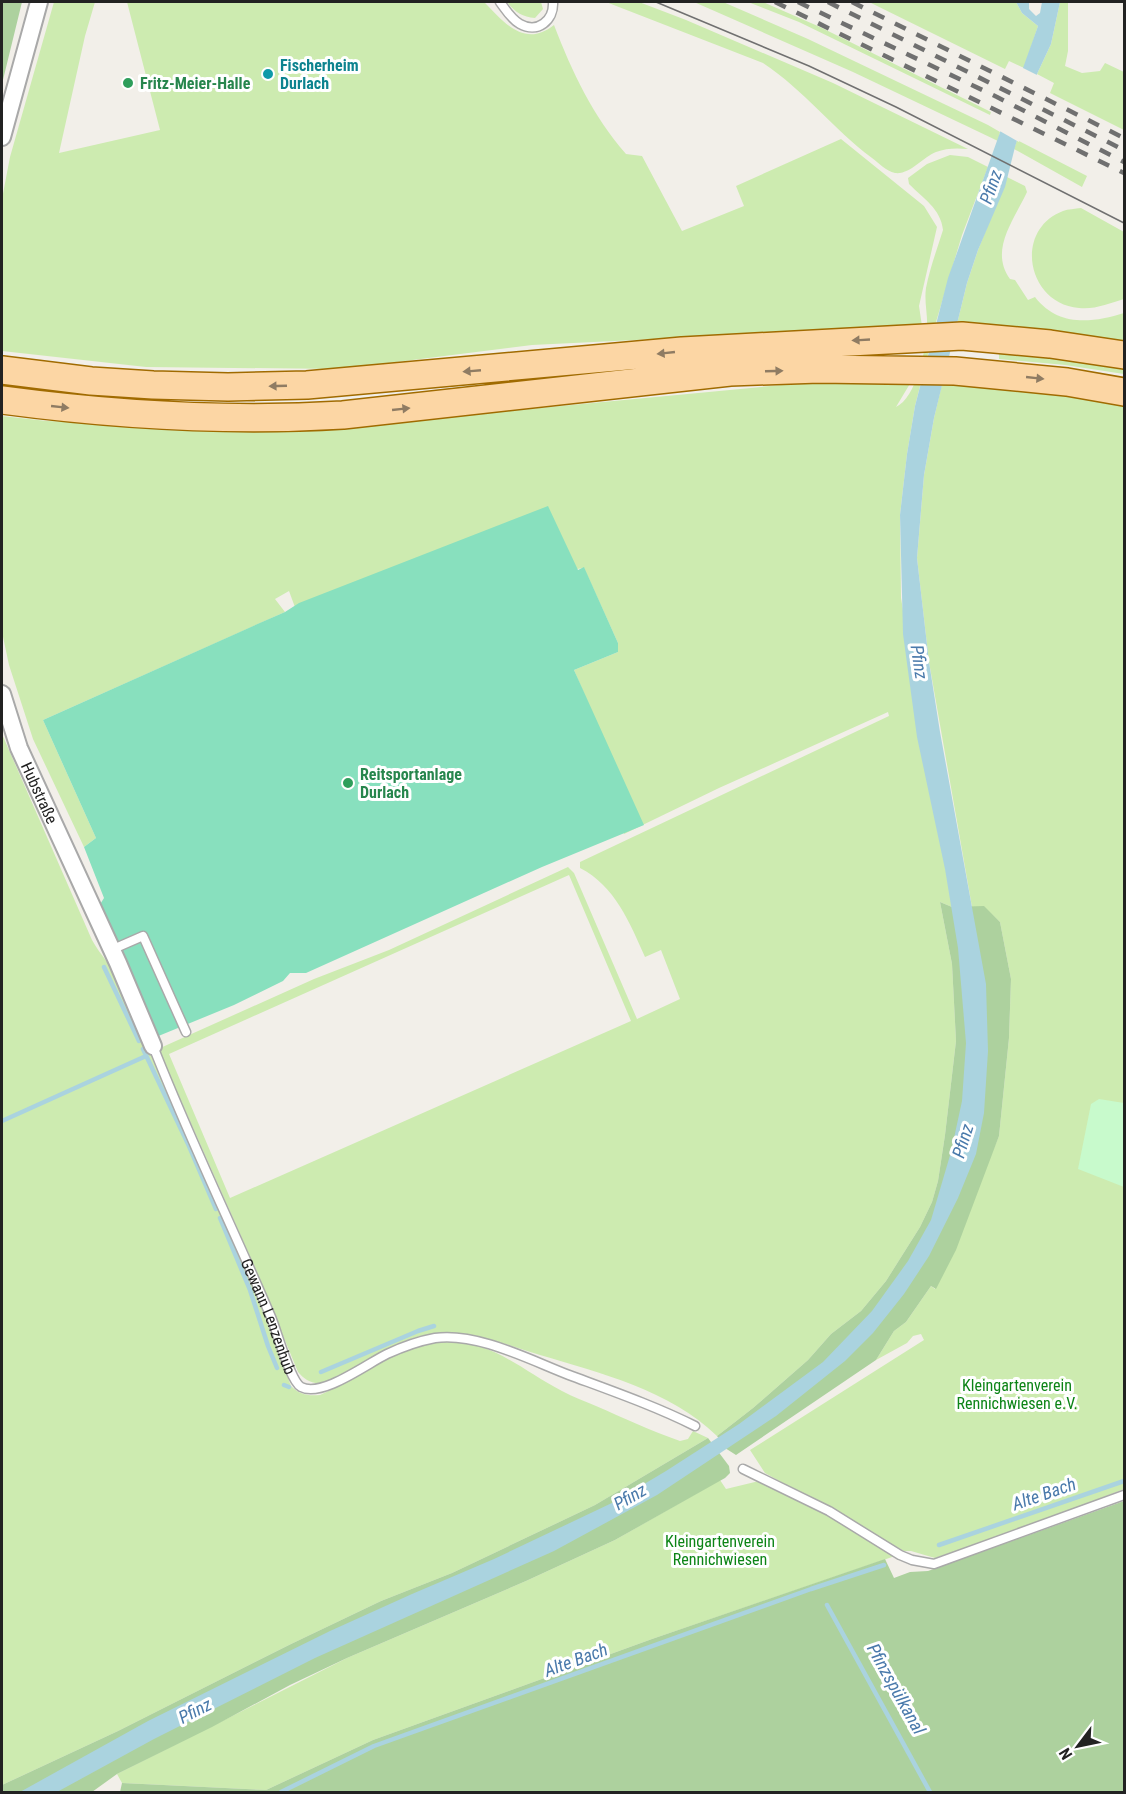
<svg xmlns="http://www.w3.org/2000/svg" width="1126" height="1794" font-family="'Roboto Condensed',sans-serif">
<rect width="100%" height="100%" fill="#f2efe9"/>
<path fill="#cdebb0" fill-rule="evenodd" d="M54,2H95L85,36L59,153L160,130L127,2H484C503,21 524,49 554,25C572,72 593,116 626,154L642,156L682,231L744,206L736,186L841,139L924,206L937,227L919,306L922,326L532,345L341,369L146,367L2,351V199L10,157Z
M507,2H541L543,9L535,18C522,17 515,12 507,2Z
M606,2H639L686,20L833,83L968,149C957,148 946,148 936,152C923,157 910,175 895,173C886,171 879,163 872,158C833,129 804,90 763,63Z
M694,2H723L808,39L988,125L1000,132L998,141L853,72Z
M748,2H763L820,27L991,112L990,115L799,22Z
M869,2H1016L1022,13L1038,26L1024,68L1009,61L1005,69Z
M1060,2H1068V51L1065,66L1082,73L1100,71L1105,63L1124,72V130L1050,93L1054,83L1037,74L1051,44Z
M1017,140L1087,176L1082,187L1014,149Z
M950,155L968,157L988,167L962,235L936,322L915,406L907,454L900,515L901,598L952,907L940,902L952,964L956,1041L945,1135L938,1181L932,1202L920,1227L886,1281L861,1311L831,1334L808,1360L753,1408L717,1436C670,1390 600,1373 540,1355C508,1345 476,1332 442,1333C410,1334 381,1352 354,1368C344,1373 333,1380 321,1383C311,1384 304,1379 298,1372L256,1270L158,1049L314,979L389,950L568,867L574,873L637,1019L680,999L661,950L645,957C630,923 615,886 580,868V862L889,716L888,712L719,788L624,834L607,747L574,670L618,652V643L584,568L296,610L289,591L275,599L285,612L43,720L96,838L84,847L33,739L9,665L2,632V416L47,421L266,428L361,425L792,384L875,380L911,382L896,407C916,398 926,350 927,329C928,315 924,302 926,288C930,268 937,249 943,230C941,209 923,198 909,184L908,178L927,164ZM569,875L631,1021L230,1198L169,1054Z
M1007,177L1025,186L1027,192C1014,220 989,250 1010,279L1015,280L1028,300L1035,297C1058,327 1092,323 1124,313V345L956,328L967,283L978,250Z
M1081,208L1124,232V299C1110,303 1094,310 1079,308C1027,304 1013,230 1063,211C1068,209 1075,209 1081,208Z
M999,353L1058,357L1124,368V374L1065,365L999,359Z
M943,380L1124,400V1489L1029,1526L935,1558L911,1551H904L765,1473L750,1450L924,1340L921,1334L913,1336L907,1343L876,1360L894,1331L906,1322L931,1286L935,1289L999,1136L1009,1038L1011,979L1000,922L984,907H972L929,662L917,558L924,475L934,418Z
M2,734L92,940C101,956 112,967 122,982L252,1283L291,1386C300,1395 308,1396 320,1395C354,1379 391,1352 428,1344C485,1333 516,1367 562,1391C573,1397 585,1401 596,1406C624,1418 651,1431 680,1441L688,1439L693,1431L708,1438L595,1505L452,1573L381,1601L291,1644L118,1731L2,1785Z
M720,1480L726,1489L759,1481L846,1525L895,1556L652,1639L373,1740L266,1790L122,1783L117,1774L347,1658L526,1581L615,1540Z"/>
<path fill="#add19e" d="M2,2H22L2,84Z
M940,902L952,907L984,906L1000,922L1011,979L1009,1038L999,1136L956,1250L936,1289L931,1286L906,1322L894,1331L876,1360L736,1455L725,1448L717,1436L753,1408L808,1360L831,1334L861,1311L886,1281L920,1227L932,1202L938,1181L945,1135L956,1041L952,964Z
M708,1438L729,1466L730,1473L725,1478L615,1540L526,1581L347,1658L290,1685L212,1727L117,1774L92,1792H2V1785L118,1731L291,1644L381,1601L452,1573L595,1505Z
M1124,1501V1792H120L122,1783L266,1790L373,1740L652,1639L885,1559L894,1578L910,1572L928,1571Z"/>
<path fill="#c8facc" d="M1099,1099L1124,1103L1123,1126L1124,1127V1187L1078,1169L1091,1104Z"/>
<path fill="#88e0be" d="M548,506L578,570L584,567L618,643V652L574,670L644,825L542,867L306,973H290L283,981L234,1005L156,1037L99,906L104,898L84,847L96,838L43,720L262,622L285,612L299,603Z"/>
<path fill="#aad3df" d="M1016,2H1029V9L1036,16L1040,13L1042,2H1060L1051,44L1037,74L1015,147L1005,187L978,250L967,283L934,418L924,475L917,558L929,662L940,732L986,984L988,1051L984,1113L976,1154L958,1198L929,1256L904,1294L873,1333L845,1361L776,1416L657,1495L554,1551L315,1658L154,1739L57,1792H20L148,1721L330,1631L412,1594L494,1559L614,1502L666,1471L739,1424L823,1362L872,1311L908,1261L931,1220L951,1152L962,1101L966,1043L958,948L945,869L917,737L903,634L900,515L907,454L915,406L948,278L1038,26L1022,13Z"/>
<path fill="#f2efe9" d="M1021,67L1039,76L1019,142L998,130Z"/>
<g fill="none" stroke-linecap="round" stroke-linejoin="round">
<path stroke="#aad3df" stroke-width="4.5" d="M104,967L139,1041
M143,1049L189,1146L216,1209
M2,1121L146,1056
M220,1218L250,1290L268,1346L277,1368
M321,1372L418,1331L434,1326
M284,1385L289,1387
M939,1545L1124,1481
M827,1605L930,1792
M281,1792L374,1746L811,1589L884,1565"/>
<g stroke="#a9a9a9" stroke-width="11">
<g id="lane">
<path d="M500,2C506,10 511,19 520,24C538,34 554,20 553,2"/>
<path d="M111,950L143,936L186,1032"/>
<path id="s1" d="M153,1046C189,1138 232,1226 271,1317C277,1331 290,1381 301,1387C322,1398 368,1363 387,1354C402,1347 419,1341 435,1338C477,1332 530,1360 569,1375C612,1391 655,1406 695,1426"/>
<path d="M743,1469L829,1511L900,1555L912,1560L934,1564L1124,1495"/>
</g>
</g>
<g stroke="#a9a9a9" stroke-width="20">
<g id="street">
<path d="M2,137L39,2"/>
<path id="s2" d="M2,694L19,748L118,963L153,1046"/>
</g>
</g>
<g stroke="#a06b00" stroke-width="30">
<path id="primary" d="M2,370L91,381L153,385L228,387L307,385L682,351L962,336L1050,344L1124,355
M2,400C115,415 228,422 343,415L730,372L819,369L955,371L1067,382L1124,392"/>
</g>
<use href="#lane" stroke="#fff" stroke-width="8"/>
<use href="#street" stroke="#fff" stroke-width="16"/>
<use href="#primary" stroke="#fcd6a4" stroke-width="27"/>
<path stroke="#707070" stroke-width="1.5" d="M656,2L809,66L896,107L1124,223"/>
<path stroke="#707070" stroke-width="4.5" stroke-dasharray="12 12" stroke-linecap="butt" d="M775,2L1124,173
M798,2L997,97L1124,162
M828,2L1124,150
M852,2L1124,138"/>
</g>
<defs><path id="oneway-solid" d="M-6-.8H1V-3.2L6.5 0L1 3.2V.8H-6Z" transform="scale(1.5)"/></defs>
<g fill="#8f7c63">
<use href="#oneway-solid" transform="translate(861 340) rotate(177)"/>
<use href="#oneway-solid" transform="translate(666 353) rotate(174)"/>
<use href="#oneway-solid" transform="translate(472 371) rotate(175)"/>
<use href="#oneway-solid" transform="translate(774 371) rotate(-2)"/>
<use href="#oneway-solid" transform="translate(1035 378) rotate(6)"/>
<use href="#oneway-solid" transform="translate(278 386) rotate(178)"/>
<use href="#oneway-solid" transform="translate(60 407) rotate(6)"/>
<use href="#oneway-solid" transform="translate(401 409) rotate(-6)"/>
</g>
<circle fill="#0f9aa8" stroke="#fff" stroke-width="2" cx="268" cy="74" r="6"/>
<g fill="#2e9e5b" stroke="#fff" stroke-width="2">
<circle cx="128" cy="83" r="6"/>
<circle cx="348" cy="783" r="6"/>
</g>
<g text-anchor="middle" stroke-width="6" stroke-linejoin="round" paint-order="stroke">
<g font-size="16" font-weight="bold" fill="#0d838f" stroke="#fff" text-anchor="start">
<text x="280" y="71">Fischerheim<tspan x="280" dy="18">Durlach</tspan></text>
</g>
<g font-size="16" font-weight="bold" fill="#27864d" stroke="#fff" text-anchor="start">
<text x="140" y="89">Fritz-Meier-Halle</text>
<text x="360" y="780">Reitsportanlage<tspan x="360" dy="18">Durlach</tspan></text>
</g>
<g font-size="16" fill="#222" stroke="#fff">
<text dy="6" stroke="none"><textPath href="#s2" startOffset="106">Hubstraße</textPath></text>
<text dy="6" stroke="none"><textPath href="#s1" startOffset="294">Gewann Lenzenhub</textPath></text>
</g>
<g font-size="16" fill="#0c8416" stroke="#fff">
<text x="1017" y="1391">Kleingartenverein<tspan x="1017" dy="18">Rennichwiesen e.V.</tspan></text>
<text x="720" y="1547">Kleingartenverein<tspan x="720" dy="18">Rennichwiesen</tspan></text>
</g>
<g font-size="18" font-style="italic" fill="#4a7aab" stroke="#fff">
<text transform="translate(991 187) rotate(-71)" y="6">Pfinz</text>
<text transform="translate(919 662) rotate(81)" y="6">Pfinz</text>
<text transform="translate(963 1141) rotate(-73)" y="6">Pfinz</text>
<text transform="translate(1044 1494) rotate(-19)" y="6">Alte Bach</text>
<text transform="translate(630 1497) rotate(-30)" y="6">Pfinz</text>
<text transform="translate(576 1660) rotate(-20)" y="6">Alte Bach</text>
<text transform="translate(896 1689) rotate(61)" y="6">Pfinzspülkanal</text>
<text transform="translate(195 1711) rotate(-27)" y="6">Pfinz</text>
</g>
</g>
<rect width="1126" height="1794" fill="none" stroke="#222222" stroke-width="6"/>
<g transform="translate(1078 1746) rotate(238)" stroke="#ffffff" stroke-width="4.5" paint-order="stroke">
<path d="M0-4.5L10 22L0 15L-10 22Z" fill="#222222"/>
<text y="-9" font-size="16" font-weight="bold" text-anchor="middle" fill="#222222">N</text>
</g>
</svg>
